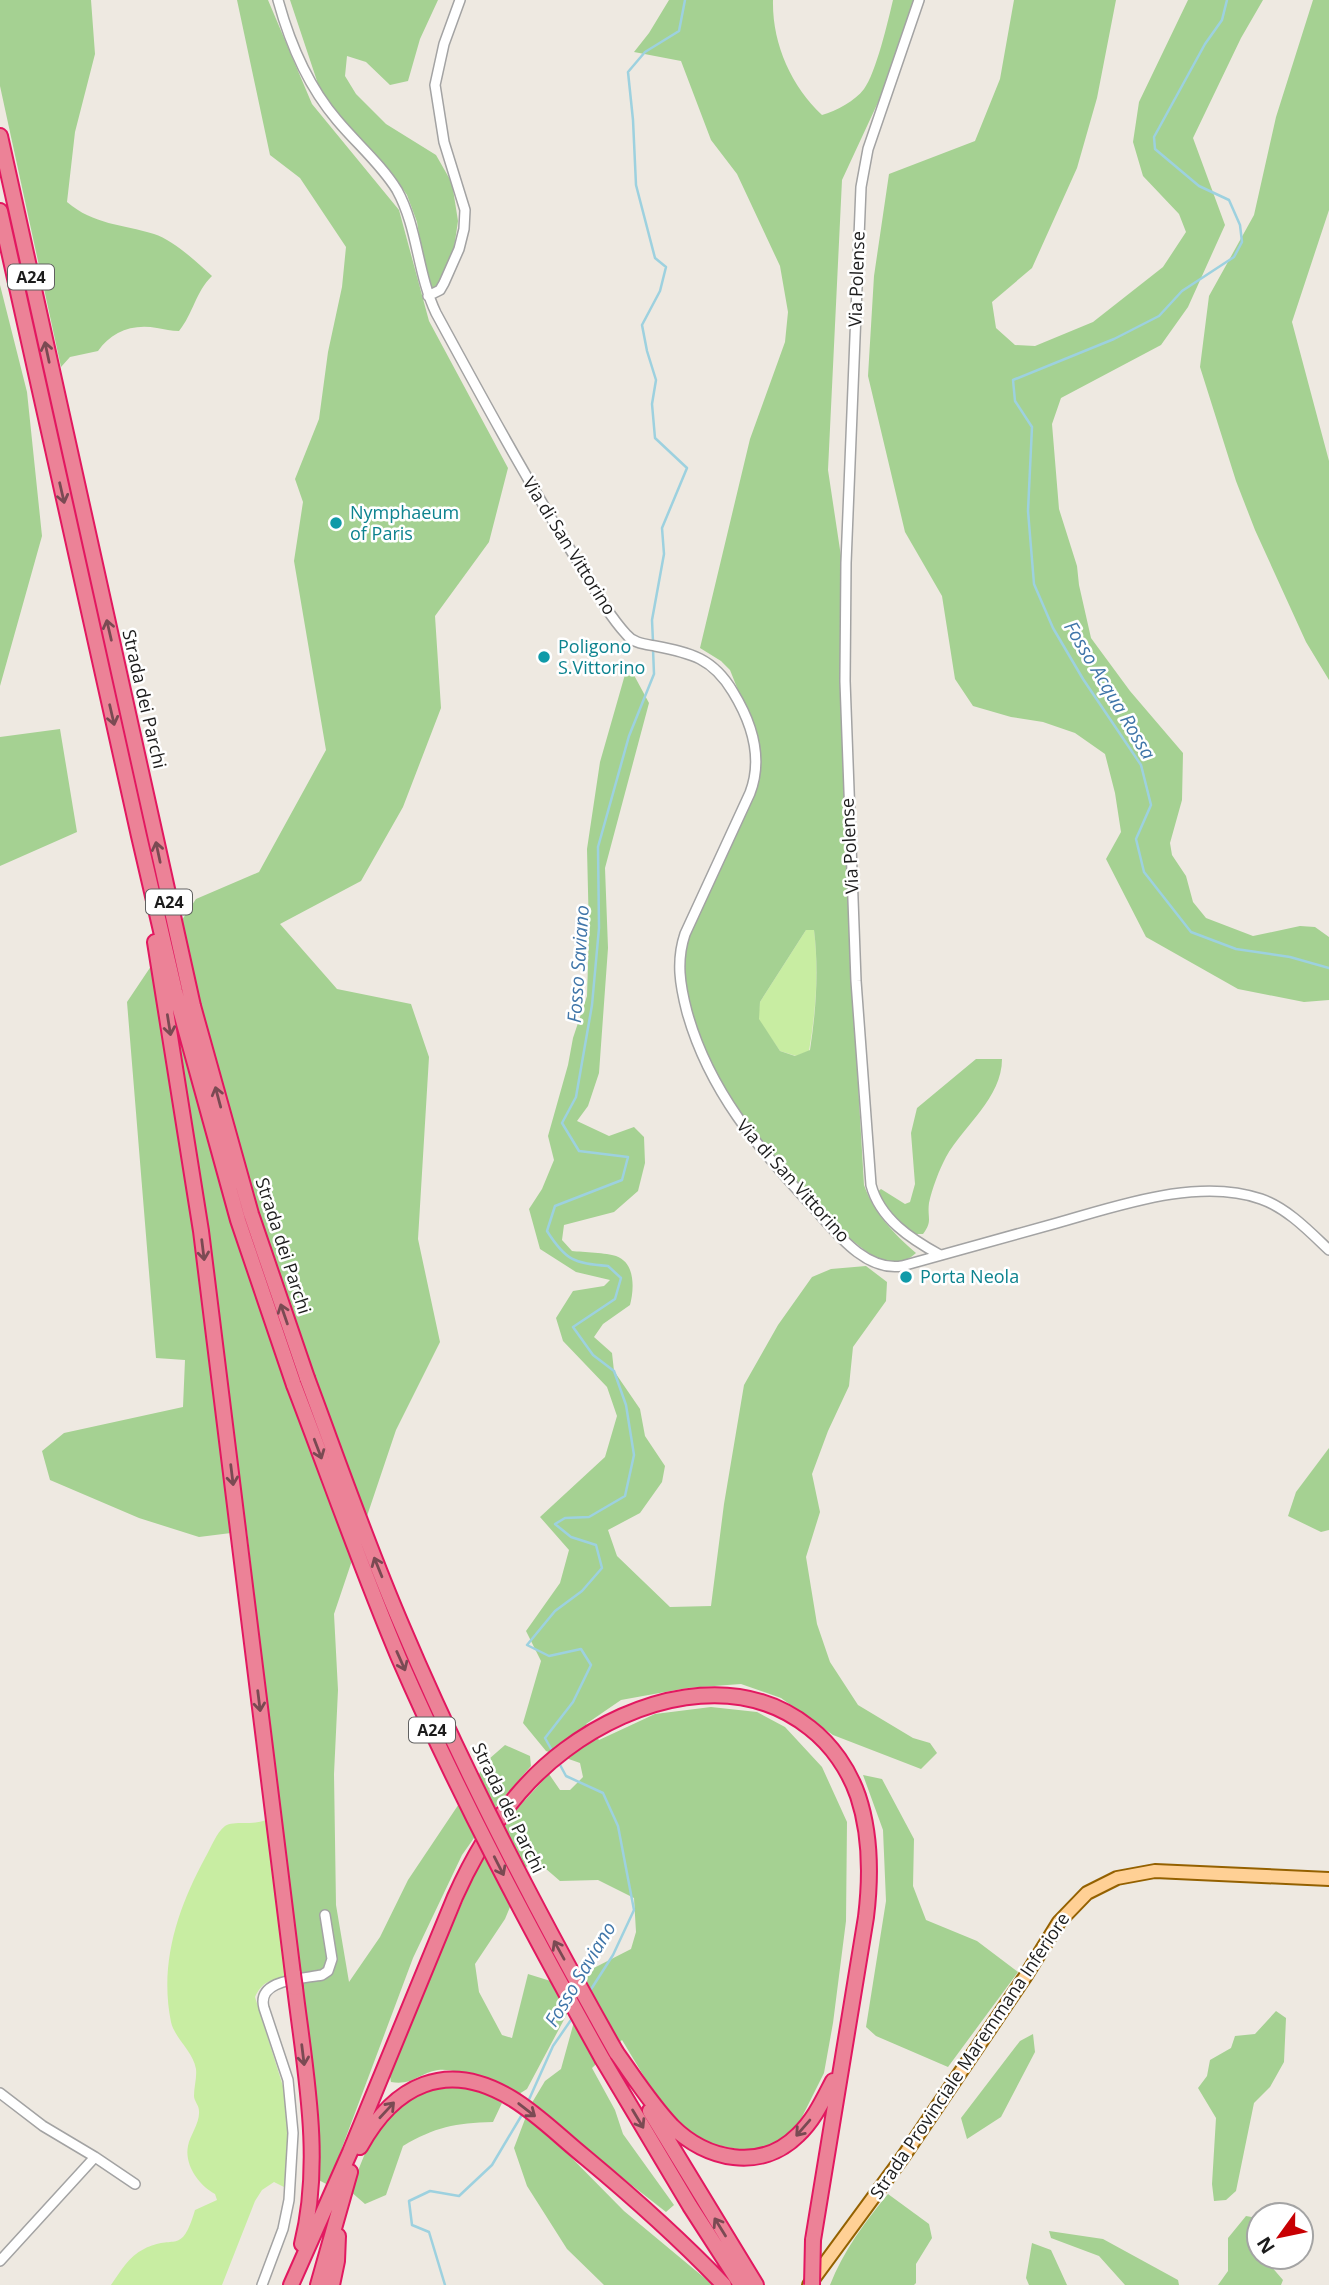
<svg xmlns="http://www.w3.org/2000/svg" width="1329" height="2285" font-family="'Open Sans',sans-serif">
<rect width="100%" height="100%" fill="#eee9e1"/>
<path fill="#c8eda2" d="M806,930H814C819,970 816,1011 809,1051L796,1056L780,1051L758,1019L760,1002Z
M266,1820L286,1977C270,1980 262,1982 255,1997L287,2099L290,2143L286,2188L274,2182L262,2190L255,2201L222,2285H111C120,2272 129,2256 144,2249C175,2233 181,2257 195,2210L217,2200L215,2194C200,2186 184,2166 188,2146C190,2135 200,2123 199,2111C199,2105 194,2101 194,2096C194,2087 197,2078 196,2069C193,2051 175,2039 171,2022C159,1963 178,1908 205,1858C211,1848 216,1833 225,1826C234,1820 252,1826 266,1820Z"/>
<path fill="#a5d192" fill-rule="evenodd" d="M0,0H91L95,54L75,132L67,202C94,225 122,224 154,234C173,240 197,262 212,276C196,291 193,314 179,331C171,331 165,329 157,328C133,323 111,332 98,351L70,357L61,367L0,86Z
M237,0H268L312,104L399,210L429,321L508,468L489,542L435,616L441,708L403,807L361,881L280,924L337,989L411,1004L429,1057L418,1239L440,1342L396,1430L334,1614L338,1690L334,1774L336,1905L349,1982L380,1937L408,1880L489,1759L505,1745L530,1756L531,1766L498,1804L462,1855L413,1958L328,2185L315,2178L279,1794L265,1694L247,1531L199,1537L139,1518L50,1480L42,1451L64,1433L183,1407L185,1360L156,1358L127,1002L196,899L259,872L326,750L294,561L303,502L295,479L319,419L328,352L342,287L346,247L300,178L270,155Z
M290,0H438L420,39L408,81L390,85L366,62L347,56L345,76L356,94L386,124L436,155L452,183L458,221L454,248L439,288L432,290L425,273L417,222L407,195L392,173L323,99Z
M669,0H773C772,43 791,86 822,115C836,111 855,101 864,89C876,73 888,21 893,0H915L887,83L842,180L828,470L842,563L841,712L852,981L864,1185C874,1213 893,1233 916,1253C908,1260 899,1265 887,1262C846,1251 742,1125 721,1085C699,1044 678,991 686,943L754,795L761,767L753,728L730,670L721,661L700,648L750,439L785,342L788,312L780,266L737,174L711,140L681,61L634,52L649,33ZM806,930H814C819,970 816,1011 810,1050L795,1056L780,1051L759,1019L760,1002Z
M1014,0H1116L1097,98L1077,168L1032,268L992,302L996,328L1015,345L1035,346L1093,322L1163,267L1186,232L1179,214L1143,176L1133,142L1139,102L1188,0H1263L1241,38L1193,138L1225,225L1188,307L1161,345L1061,398L1052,424L1059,509L1077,566L1079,585L1091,638L1130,691L1183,753L1182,800L1170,843L1172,855L1186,876L1193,902L1206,918L1253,936L1300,926L1315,927L1329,937V1000L1304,1002L1238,989L1146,937L1106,859L1121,832L1115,793L1105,754L1075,733L1043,722L1011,717L973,706L955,679L942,596L905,532L868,376L874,276L889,174L975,141L1000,79Z
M1313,0H1329V210L1292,322L1329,461V680L1306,642L1255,530L1236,481L1200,367L1209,296L1254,215L1276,117Z
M0,285L27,392L42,536L0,686Z
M628,664L649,703L605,868L608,948L599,1073L588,1106L577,1121L609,1136L634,1127L644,1137L645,1163L638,1191L614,1212L564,1225L562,1240L572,1251C583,1252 607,1253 616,1256C636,1263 634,1290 630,1305L603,1324L594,1337L612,1353L614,1371L640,1409L645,1436L665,1466L662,1482L640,1513L608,1530L617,1556L670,1607L711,1606L724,1504L744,1385L778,1325L812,1277L831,1269L866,1266L887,1282L886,1301L853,1347L849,1386L828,1431L812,1474L820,1512L806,1557L817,1624L830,1662L858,1705L913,1738L930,1743L937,1753L921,1769L833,1735L781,1698L741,1684L687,1688L621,1700L586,1724L599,1740L655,1714L711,1707L757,1712L785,1727L822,1767L847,1822L846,1921L833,2023L824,2073L798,2125L776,2143L762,2150H742L706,2143L668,2116L622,2040L592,2068L615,2110L623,2134L674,2205L666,2212L560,2129L552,2138L624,2211L713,2285H604L567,2249L527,2186L514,2148L530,2106L545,2081L561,2069L588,1971L631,1949L636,1932L634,1898L598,1880L560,1881L531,1856L505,1919L475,1964L479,1992L502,2035L512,2038L528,1974L557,1983L567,2014L527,2089L519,2094C500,2086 458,2067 438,2070C419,2073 412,2086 391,2082L389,2071L479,1864L516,1810L549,1774L560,1790H570L583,1777L580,1763L546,1751L523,1723L541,1661L526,1631L560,1583L569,1550L540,1517L605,1457L617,1416L607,1387L563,1341L556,1318L573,1291L604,1286L610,1280L576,1272L540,1249L529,1209L542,1189L554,1160L548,1136L568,1065L573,1038L587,996L589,933L587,849L600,762Z
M60,729L77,832L0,866V737Z
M976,1059H1002C1002,1098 964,1125 946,1157C939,1170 932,1189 929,1203C927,1218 933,1221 923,1234H911L883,1206L876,1193L881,1189L905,1204L910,1202L915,1184L911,1133L917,1108Z
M1329,1448V1530L1321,1532L1288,1516L1296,1492Z
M863,1775L882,1779L914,1839L913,1886L926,1920L977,1941L1018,1972L948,2067L876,2036L866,2027L886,1901L883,1830Z
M1276,2011L1286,2018L1284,2062L1270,2087L1254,2103L1236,2191L1226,2200L1214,2201L1212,2184L1216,2118L1198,2088L1207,2076L1210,2060L1231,2048L1235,2036L1255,2034Z
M1033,2034L1035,2052L1001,2117L967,2139L961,2118L1020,2041Z
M445,2083L488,2093L502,2103L493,2122C455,2123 435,2127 403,2146L386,2195L365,2204L350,2191C365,2155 376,2114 414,2095C423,2090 435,2087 445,2083Z
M888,2194L929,2224L932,2238L916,2264V2283L914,2285H830C843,2251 865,2222 888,2194Z
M1246,2216L1257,2218L1259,2257H1263L1283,2280L1281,2285H1218L1228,2271V2238Z
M1049,2231L1103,2239L1178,2280L1179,2285H1125L1099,2256L1051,2238Z
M1032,2243L1051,2250L1067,2285H1029L1026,2278Z"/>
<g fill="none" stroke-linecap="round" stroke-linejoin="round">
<path stroke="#9dd1df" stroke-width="2.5" d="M1227,0L1222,20L1205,44L1154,137L1155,149L1199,186L1229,200L1240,225L1242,242L1234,257L1182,291L1159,316L1114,339L1013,380L1015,401L1032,427L1028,511L1034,584L1053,628L1083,679L1141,765L1151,805L1136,839L1144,872L1191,932L1236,949L1290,957L1329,968
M653,642L652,620L664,554L662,528L687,468L655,438L652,404L656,380L647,351L642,325L660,291L666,267L655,258L636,185L633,120L628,72L645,52L679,31L685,0
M554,1754L545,1738L573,1702L591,1665L581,1649L549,1656L527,1645L555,1611L582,1591L602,1568L596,1545L571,1537L555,1524L565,1518L589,1517L625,1496L634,1455L626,1405L614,1371L593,1355L573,1327L615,1299L621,1278L608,1266C574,1263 566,1261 547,1231L555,1206L622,1180L628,1157L579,1151L562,1123L576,1097L592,1005L599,928L598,847L629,736L654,674L653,649
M559,1763L566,1776L603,1793L618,1826L634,1910L613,1955L588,1994
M527,2104L553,2046L573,2017
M445,2285L429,2232L412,2225L409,2201L430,2191L459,2196L492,2165L523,2113"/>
<g stroke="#a3a3a3" stroke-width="12">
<path id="minor" d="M278,0C290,44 308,86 337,120C357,144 381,164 397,190C418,228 417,273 436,313C480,394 524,475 573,554C590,580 605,611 626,634C633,643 644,644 655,646C691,653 713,658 733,692C752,723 763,759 750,793L685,934C676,961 680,985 687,1012C709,1091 758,1148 813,1207C835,1231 865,1272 902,1266C954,1252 1005,1237 1057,1223C1118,1206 1198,1177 1261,1199C1287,1208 1309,1231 1329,1250
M919,0L868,149L861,187L846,563L845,681L856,981L871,1185C880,1219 911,1239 940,1255
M428,296L440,290L444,283L459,249L464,229L465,210L444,142L435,85L444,44L460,0
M0,2093L43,2126L95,2157L0,2261
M95,2157L135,2184
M262,2285L283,2229L289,2200L293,2133L288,2080L264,2008C256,1979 302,1979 322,1975L328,1971L332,1959L325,1915"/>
</g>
<g stroke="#946100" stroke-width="16">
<path id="major" d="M809,2285L903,2157L1025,1977L1059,1922L1087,1893L1117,1878L1155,1871L1329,1879"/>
</g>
<g stroke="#e21860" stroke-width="18">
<path id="highway" d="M0,136L193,1006L251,1214L307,1378
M0,211L139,836L175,991L238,1220L294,1385
M155,942L201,1231L293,1974
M295,1988C305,2071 323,2160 302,2244
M616,2052C634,2077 651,2104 672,2126C706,2160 761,2172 798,2135C814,2120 823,2100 833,2081
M603,2060L690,2206L741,2285
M650,2111L756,2285
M360,2147C394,2085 446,2059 511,2098C538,2114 561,2138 586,2158C634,2198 681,2240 724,2285
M291,2285L350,2152L455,1897C480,1841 515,1787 565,1750C634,1698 736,1669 810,1728C832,1745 849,1770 858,1796C871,1835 871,1876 866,1917L813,2240
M318,2285L350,2172
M332,2285L337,2261L338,2236"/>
</g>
<use href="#minor" stroke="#fff" stroke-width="9"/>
<use href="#major" stroke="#ffd095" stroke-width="12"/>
<use href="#highway" stroke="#ec8297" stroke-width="14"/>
<g stroke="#e21860" stroke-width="18" stroke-linecap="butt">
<path id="highway-bridge" d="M307,1378C338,1461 367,1545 402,1626C464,1773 538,1914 616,2052
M294,1385C329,1476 361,1568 399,1658C459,1796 530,1929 603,2060
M293,1974L295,1988
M812,2285L813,2240"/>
</g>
<use href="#highway-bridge" stroke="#ec8297" stroke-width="14"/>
</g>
<defs><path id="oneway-shaft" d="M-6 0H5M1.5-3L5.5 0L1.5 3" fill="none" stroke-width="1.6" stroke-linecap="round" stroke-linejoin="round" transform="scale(1.75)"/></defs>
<g stroke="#7a4a53">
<use href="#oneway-shaft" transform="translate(47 352) rotate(-102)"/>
<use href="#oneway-shaft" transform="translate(62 493) rotate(77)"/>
<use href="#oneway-shaft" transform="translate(109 630) rotate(-103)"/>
<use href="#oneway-shaft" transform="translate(112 715) rotate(77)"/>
<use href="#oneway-shaft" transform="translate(158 852) rotate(-102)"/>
<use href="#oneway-shaft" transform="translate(169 1025) rotate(81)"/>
<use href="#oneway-shaft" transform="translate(218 1097) rotate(-105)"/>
<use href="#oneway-shaft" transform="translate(203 1250) rotate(83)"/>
<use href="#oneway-shaft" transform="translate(284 1314) rotate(-109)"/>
<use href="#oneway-shaft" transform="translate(318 1449) rotate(69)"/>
<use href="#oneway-shaft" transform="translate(232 1475) rotate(83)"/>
<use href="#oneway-shaft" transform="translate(378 1567) rotate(-112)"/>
<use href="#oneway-shaft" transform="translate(401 1661) rotate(66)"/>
<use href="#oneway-shaft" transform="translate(259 1701) rotate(83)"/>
<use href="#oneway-shaft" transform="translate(499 1866) rotate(63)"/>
<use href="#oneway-shaft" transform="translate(559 1950) rotate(-119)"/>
<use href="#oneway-shaft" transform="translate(303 2055) rotate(83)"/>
<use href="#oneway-shaft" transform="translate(387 2110) rotate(-47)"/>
<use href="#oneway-shaft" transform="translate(527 2110) rotate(38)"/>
<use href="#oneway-shaft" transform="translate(638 2119) rotate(59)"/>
<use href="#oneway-shaft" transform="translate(803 2128) rotate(131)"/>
<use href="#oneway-shaft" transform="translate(720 2227) rotate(-122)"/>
</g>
<g fill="#0f9aa8" stroke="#fff" stroke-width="2.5">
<circle cx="336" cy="523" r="7"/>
<circle cx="544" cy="657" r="7"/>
<circle cx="906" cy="1277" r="7"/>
</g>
<g text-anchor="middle" stroke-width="5" stroke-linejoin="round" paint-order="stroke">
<g fill="#fff" stroke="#606060" stroke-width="2">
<rect x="8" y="264.5" width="46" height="25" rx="5"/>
<rect x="146" y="889.5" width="46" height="25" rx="5"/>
<rect x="409" y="1717.5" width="46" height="25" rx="5"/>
</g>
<g font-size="16" font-weight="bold" fill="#1c1c1c">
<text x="31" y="283">A24</text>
<text x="169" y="908">A24</text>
<text x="432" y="1736">A24</text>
</g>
<g font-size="18" fill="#1c1c1c" stroke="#fff">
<text transform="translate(857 279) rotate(-88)" y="6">Via Polense</text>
<text transform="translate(569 546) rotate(58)" y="6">Via di San Vittorino</text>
<text transform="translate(144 699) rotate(77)" y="6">Strada dei Parchi</text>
<text transform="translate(850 846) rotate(-93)" y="6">Via Polense</text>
<text transform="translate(793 1181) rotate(48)" y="6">Via di San Vittorino</text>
<text transform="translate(283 1246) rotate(72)" y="6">Strada dei Parchi</text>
<text transform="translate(508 1808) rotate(64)" y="6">Strada dei Parchi</text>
<text transform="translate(970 2056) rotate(-56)" y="6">Strada Provinciale Maremmana Inferiore</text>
</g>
<g font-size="18" fill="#0d838f" stroke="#fff" text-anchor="start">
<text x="350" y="519">Nymphaeum<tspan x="350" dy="21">of Paris</tspan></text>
<text x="558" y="653">Poligono<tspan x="558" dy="21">S.Vittorino</tspan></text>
<text x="920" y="1283">Porta Neola</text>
</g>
<g font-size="19" font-style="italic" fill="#4076a9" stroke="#fff">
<text transform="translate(1110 690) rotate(59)" y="7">Fosso Acqua Rossa</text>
<text transform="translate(578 964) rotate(-86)" y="7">Fosso Saviano</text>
<text transform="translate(580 1974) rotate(-59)" y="7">Fosso Saviano</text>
</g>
</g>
<g transform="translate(1280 2236) rotate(237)"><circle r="33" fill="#ffffff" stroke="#a4a4a4" stroke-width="2"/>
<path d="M0-5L12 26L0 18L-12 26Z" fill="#c80003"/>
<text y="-10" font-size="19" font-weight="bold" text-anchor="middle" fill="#1c1c1c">N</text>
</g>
</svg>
